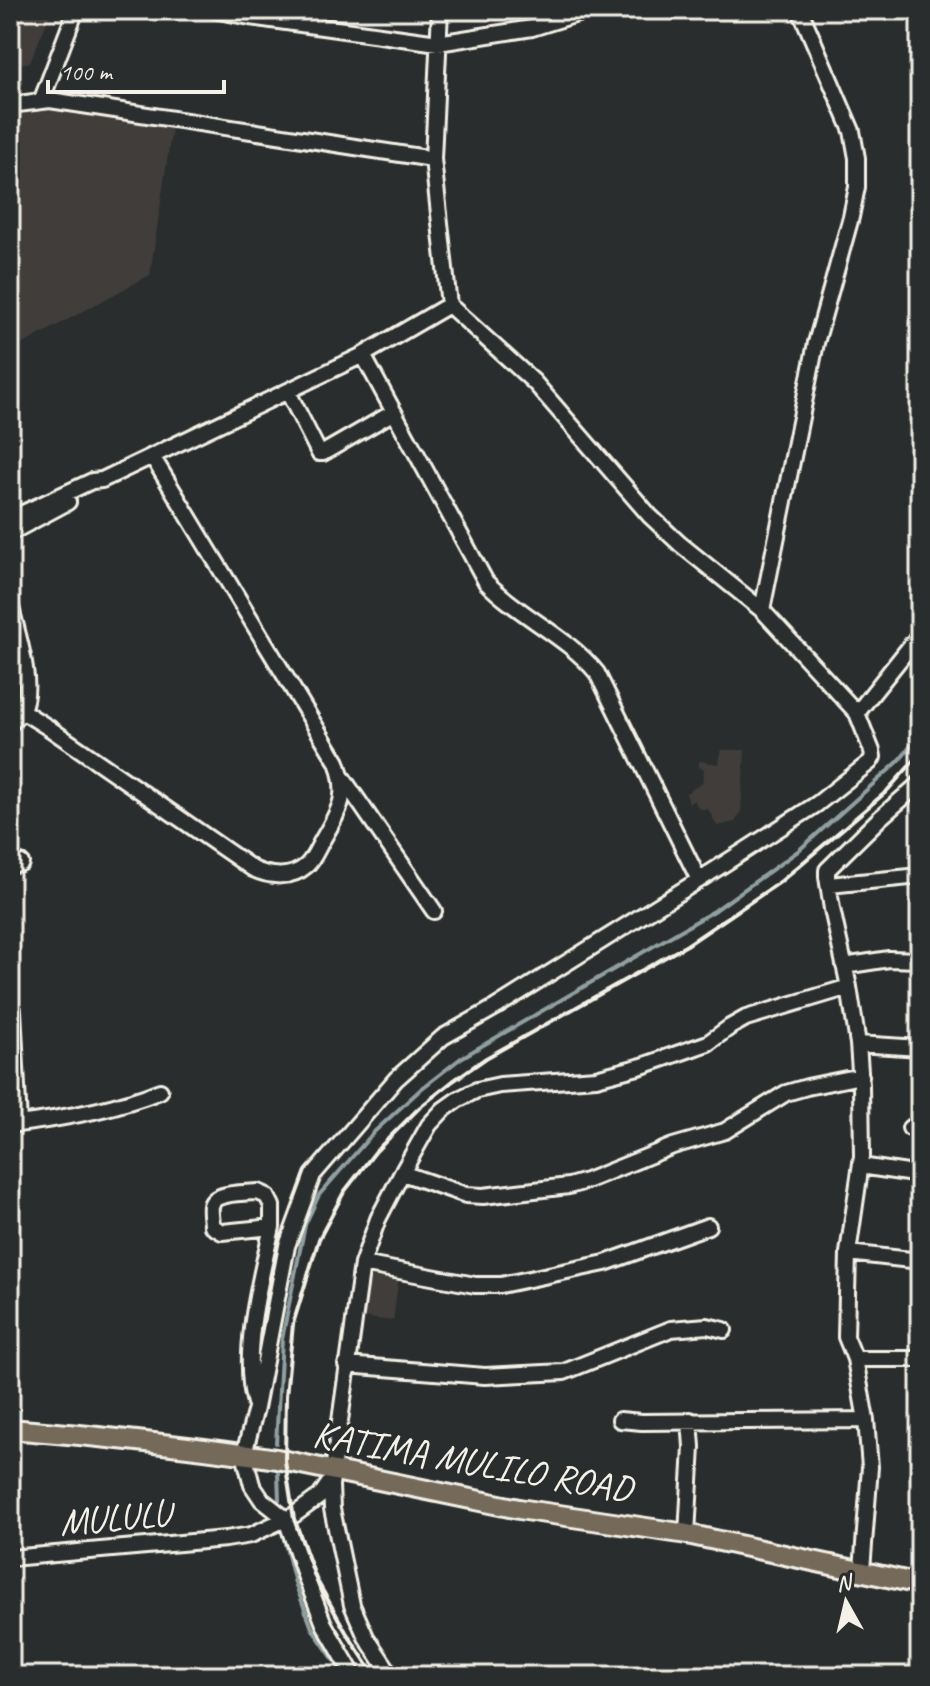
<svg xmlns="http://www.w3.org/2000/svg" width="930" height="1686" font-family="Caveat,sans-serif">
<rect width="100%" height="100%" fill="#2a2d2e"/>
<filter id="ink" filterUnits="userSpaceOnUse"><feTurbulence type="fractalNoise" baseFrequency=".0125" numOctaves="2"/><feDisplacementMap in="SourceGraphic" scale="16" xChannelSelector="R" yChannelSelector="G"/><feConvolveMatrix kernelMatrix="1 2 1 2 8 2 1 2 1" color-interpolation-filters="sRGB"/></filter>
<g filter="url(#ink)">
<path fill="#403e3b" d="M10,10H52L30,62L10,67Z
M55,107L172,127L150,275L10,351V117Z
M721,750H745L741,812L735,822L717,826L708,809H699L694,800L689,803L686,793L702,783L704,769L699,767V761L719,764Z
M367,1271L399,1275L393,1321L361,1317Z"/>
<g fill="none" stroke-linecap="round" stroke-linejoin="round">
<path stroke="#90a0a1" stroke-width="4" d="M276,1443L282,1339L305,1225L319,1195L374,1132L421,1089L461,1058L714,911L798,851L899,761L920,734
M278,1473L279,1500
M282,1531L295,1583L312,1628L345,1676"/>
<g stroke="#f4f1e8" stroke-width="20">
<path id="minor" d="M214,10L250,17L438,43L532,28L590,10
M42,99L76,10
M10,105L50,100L433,159
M449,305L534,382L650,516L680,544L762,610L857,713L920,634
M363,355L486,582C519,616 567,636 597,673L699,880
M288,392L319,453H323L394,412
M10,519L92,481L102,480L363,355L449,305L433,159L440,10
M10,533L68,502
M10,603C16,630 35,685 22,709C20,715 14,719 10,724
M762,610L816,343L851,217L857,187V158L852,131L800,10
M22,711L49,728L253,869C270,877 291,879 306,866C314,859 318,847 323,839C340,809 349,796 337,762L152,456
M342,777L434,911
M10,865L21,863
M829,885L920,876
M844,966L889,959L920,960
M13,1010L19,1124
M858,1044L920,1048
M10,1125C61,1119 113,1110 160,1091
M910,1128L920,1129
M861,1166L920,1175
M402,1173L466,1195L483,1196L569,1186L586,1181L673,1146L725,1131L786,1093L807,1087L861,1076
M258,1192L267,1196L272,1206V1227L222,1232L212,1226C212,1220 210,1212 211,1206C213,1192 246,1193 258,1192Z
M848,1253L920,1261
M362,1264L475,1285H501L605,1263L708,1226
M855,1359H920
M346,1365L485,1376L564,1372L671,1329L707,1326L724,1330
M255,1403C240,1355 261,1277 272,1227
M620,1420L642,1422L866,1420
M687,1534L692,1447L690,1420
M10,1558L226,1539L251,1535L294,1515L320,1496L332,1479
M862,1570L870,1467L866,1420L855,1359L846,1337L848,1253L862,1156L861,1085L858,1044L849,987L832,909L827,877V870L880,818L920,783
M354,1676L324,1624L306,1578L286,1519L262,1500L252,1485L244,1454L256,1408L287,1246L313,1175L396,1079L443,1037L496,1007L699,880L817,804L870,762L873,757L872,751L857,713
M392,1676L366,1637L352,1605L332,1509L331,1485L362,1264L378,1219L402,1173L429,1125L443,1110L457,1100L477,1090L500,1085L596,1078L642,1066L708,1043L730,1027L746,1018L849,987"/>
</g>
<g stroke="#f4f1e8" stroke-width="24">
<path id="major" d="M10,1429C99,1436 189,1446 277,1459L519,1509L687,1534L920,1584"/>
</g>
<use href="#minor" stroke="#2a2d2e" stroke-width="14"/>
<use href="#major" stroke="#746a5a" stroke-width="18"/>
<path stroke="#f4f1e8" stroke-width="4" d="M375,1676L346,1632L316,1579L294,1519L285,1461L286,1396L293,1324L319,1239L344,1192L376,1151L419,1108L453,1081L486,1058L687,945L780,882L886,792L920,754"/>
</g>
</g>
<g text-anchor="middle" stroke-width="7" stroke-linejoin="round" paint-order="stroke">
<g font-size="38" fill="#f4f1e8" stroke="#2a2d2e">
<text transform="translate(473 1461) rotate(10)" y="13">KATIMA MULILO ROAD</text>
<text transform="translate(115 1517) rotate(-5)" y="13">MULULU</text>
</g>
</g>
<rect width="930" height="1686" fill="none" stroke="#2a2d2e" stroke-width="40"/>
<rect x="20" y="20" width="890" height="1646" fill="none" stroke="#f4f1e8" stroke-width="3" filter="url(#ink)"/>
<g transform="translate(846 1602) rotate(352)" stroke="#2a2d2e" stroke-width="6" paint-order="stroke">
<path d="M0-6L14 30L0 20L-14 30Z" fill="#f4f1e8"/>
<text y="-12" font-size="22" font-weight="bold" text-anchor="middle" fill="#f4f1e8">N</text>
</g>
<path d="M48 80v12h176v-12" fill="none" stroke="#f4f1e8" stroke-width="4"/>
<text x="60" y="80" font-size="24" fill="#f4f1e8" stroke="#2a2d2e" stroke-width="6" paint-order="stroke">100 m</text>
</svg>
